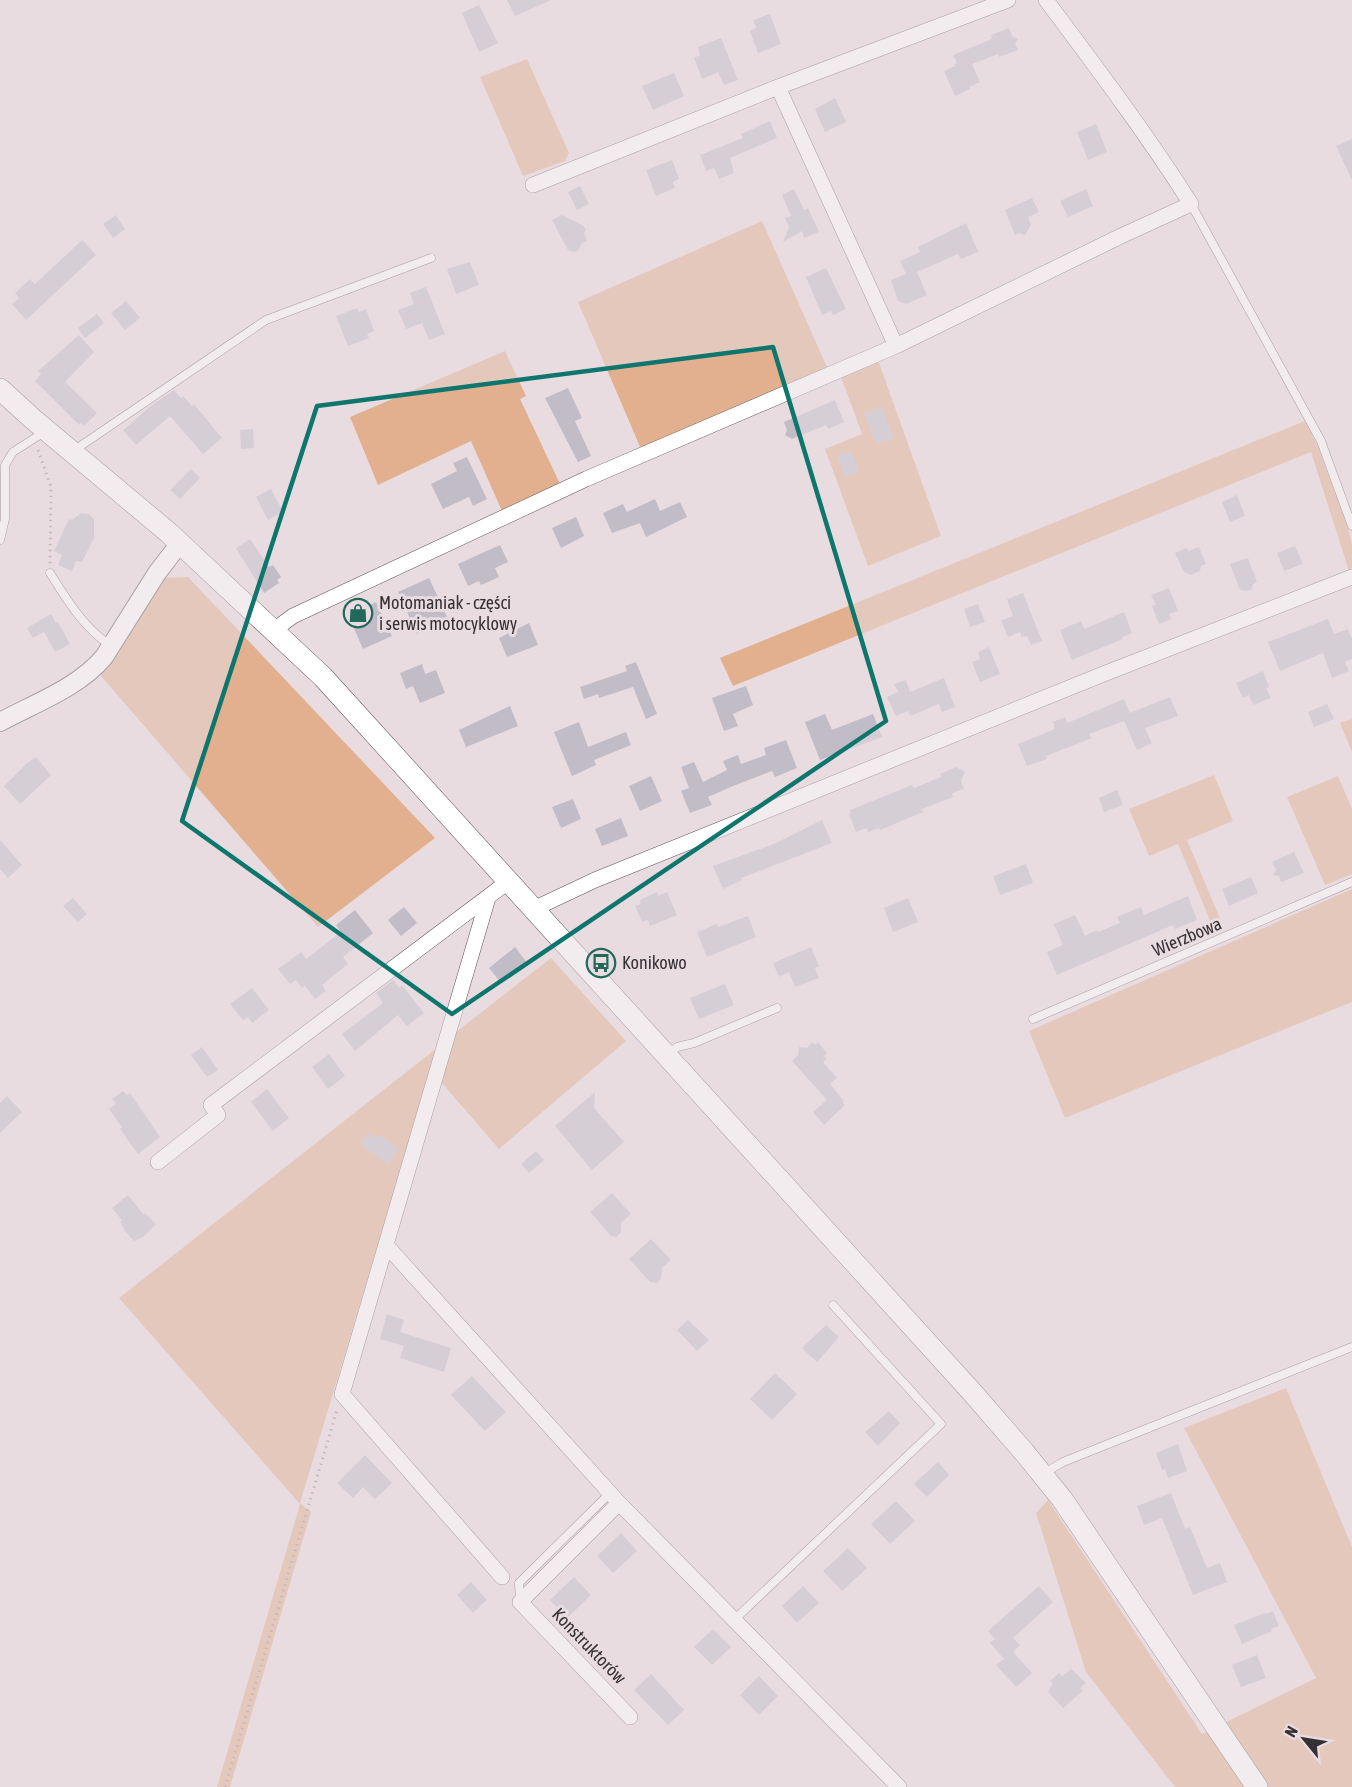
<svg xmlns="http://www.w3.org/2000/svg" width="1352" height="1787" font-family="'Asap Condensed',sans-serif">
<rect width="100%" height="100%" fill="#e8dce1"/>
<path fill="#e2b08f" d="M527,59L569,153L565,161L523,176L480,77Z
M762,221L827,367L641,449L578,302Z
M505,351L526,396L520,399L561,486L502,511L471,441L378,485L350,417Z
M878,360L941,536L868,566L825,449L862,434L841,377Z
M1305,421L1318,447L1346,522L1352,544V568L1349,571L1311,452L733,686L720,658Z
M188,577L435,838L318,927L101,676L165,578Z
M1352,719V752L1340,723Z
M1214,775L1233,821L1187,840L1224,928L1215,932L1178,844L1149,856L1129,809Z
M1338,776L1352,809V874L1325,885L1287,797Z
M1352,889V1002L1065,1118L1029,1031Z
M551,958L626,1041L499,1149L441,1082L456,1032Z
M437,1048L300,1503L311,1512L230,1787H217L300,1504L119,1298Z
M1286,1388L1352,1547V1787H1175L1086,1672L1036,1513L1048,1500L1202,1734L1316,1678L1184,1428Z"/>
<path fill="#c2bcc6" d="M507,0H551L515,16Z
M479,5L498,43L479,52L462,13Z
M770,14L781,44L758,53L750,31L756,28L753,20Z
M1009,28L1012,36L1018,39L1015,44L1018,50L999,57L998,54L972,64L980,82L969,87L970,89L955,96L944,71L955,66L954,64L957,63L953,55L992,39L991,35Z
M721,38L738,80L724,85L718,72L702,79L694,58L700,55L698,47Z
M674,73L684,96L653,110L642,86Z
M835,98L846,122L825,132L815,109Z
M770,121L777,138L730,158L734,173L719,179L714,168L706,171L700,155L743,138L741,134Z
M1096,124L1107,152L1088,160L1077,132Z
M1352,139V180L1336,146Z
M672,160L679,179L673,182L675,188L656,196L646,170Z
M580,186L589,204L577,210L568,192Z
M794,189L804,210L808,208L819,232L804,238L802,231L783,242L789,227L785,218L791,216L782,195Z
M1086,189L1093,206L1068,217L1060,201Z
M1032,198L1039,212L1028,217L1031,225L1025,235L1019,233L1015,235L1005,210Z
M116,215L125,229L113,238L103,224Z
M562,215L584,226L586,230L584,233L587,241L581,244L579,250L574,252L568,250L552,220Z
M966,223L978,252L961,259L958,254L917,272L927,295L906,304L898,301L891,280L906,274L900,261L920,252L918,247Z
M82,240L96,255L26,320L12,304L19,298L15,293L30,279L35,284Z
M470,262L479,285L456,294L447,269Z
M826,268L846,309L833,315L831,311L822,315L806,277Z
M426,287L445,334L429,340L422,323L406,329L398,310L414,304L410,293Z
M126,301L140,318L125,330L111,313Z
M357,308L359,312L366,309L374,331L367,334L369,338L348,346L336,316Z
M97,314L104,323L85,338L78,328Z
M79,335L94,352L65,382L97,413L84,426L81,423L79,425L35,381L41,374L38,371Z
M568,388L582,418L575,421L591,456L578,462L545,398Z
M174,390L181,398L183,396L192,406L194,404L222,438L203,454L170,416L136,445L123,430L152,405Z
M835,400L844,422L828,429L826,425L792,439L785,435L787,430L784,422Z
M882,407L894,438L876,444L864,413Z
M253,429L254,448L241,449L240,430Z
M851,451L859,472L845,477L837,456Z
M467,457L487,499L473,506L469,497L443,509L431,484L457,471L453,463Z
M191,469L200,478L180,499L170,490Z
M271,489L283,512L268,520L256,497Z
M1237,495L1245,516L1230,522L1222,502Z
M655,499L660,511L680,502L687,517L646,537L640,523L612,533L603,513L623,504L627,512Z
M81,513L89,514L94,519V538L82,562L76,561L72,571L58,565L62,555L54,551L69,519L72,520Z
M576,517L584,536L561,548L552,528Z
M250,539L269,567L273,565L281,577L277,580L279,583L264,593L236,548Z
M500,545L508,562L495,568L499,577L481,585L479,581L468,586L458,564Z
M1295,546L1303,564L1284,571L1277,553Z
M1199,547L1206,564L1201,566L1200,571L1191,575L1184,572L1175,553L1187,548L1188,551Z
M1248,558L1257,582L1253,584L1252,589L1246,591L1240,590L1230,564Z
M429,578L448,619L417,634L398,592Z
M1169,588L1178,611L1169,614L1171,619L1159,624L1152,606L1156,605L1151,595Z
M1023,593L1042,641L1031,645L1027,636L1022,637L1020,632L1008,637L1001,620L1013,616L1007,599Z
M376,602L392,636L363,649L348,615Z
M978,604L985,622L970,627L964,609Z
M1124,612L1132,633L1122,637L1123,639L1072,660L1060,630L1081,621L1084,629Z
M51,614L56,623L58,622L70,644L55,652L44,632L33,638L27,628Z
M1328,619L1334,634L1348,629L1352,639V659L1345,662L1349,671L1332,678L1323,653L1280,671L1268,642Z
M529,623L538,645L507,657L499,638Z
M989,647L1000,674L980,682L972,662L980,659L978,652Z
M636,662L657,714L646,719L633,687L599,698L598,694L584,699L580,687L627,671L625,666Z
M422,664L425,674L436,670L445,693L420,703L413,686L406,689L400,673Z
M1263,671L1269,687L1266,688L1271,698L1253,705L1249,695L1243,698L1236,683Z
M944,678L955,707L942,712L939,704L910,716L908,711L896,716L887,697L898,692L894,684L906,680L910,692Z
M746,686L753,705L733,714L738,726L724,731L712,698Z
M1170,697L1178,716L1145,728L1152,743L1137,750L1124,721L1089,734L1092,738L1046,756L1047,759L1027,766L1018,744L1055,729L1053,722L1065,717L1067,723L1124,699L1130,713Z
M1327,704L1334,719L1314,727L1308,712Z
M510,706L518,726L466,747L459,730Z
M825,714L832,730L873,714L882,737L820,760L805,722Z
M579,722L588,747L626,732L631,745L594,760L596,765L572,776L554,732Z
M786,740L797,768L775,777L772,771L733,786L708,797L712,805L690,813L681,791L689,788L681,767L694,762L703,782L727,770L723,761L738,755L741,764L766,755L764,748Z
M36,757L51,775L20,804L4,786L26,764Z
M956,767L965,772L961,781L964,789L952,793L953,797L922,809L923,812L880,830L879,828L868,832L867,828L856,832L849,814H851L850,810L912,785L914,788L941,777L940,774Z
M651,776L662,801L640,811L629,786Z
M1117,790L1123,805L1104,812L1099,798Z
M573,799L581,819L561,828L552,807Z
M621,818L628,836L602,846L595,829Z
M822,820L832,843L741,878L742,880L723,889L713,866L774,844Z
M0,840L22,865L8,878L0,869Z
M1294,852L1304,873L1281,882L1279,876L1273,875L1276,870L1272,862Z
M1026,864L1033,883L1000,895L993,876Z
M1251,877L1258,893L1229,906L1222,889Z
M657,892L658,896L667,892L677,915L650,926L648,920L642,922L635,906L641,904L640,900Z
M1188,896L1197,920L1175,929L1173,925L1057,975L1047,952L1063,945L1054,924L1075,915L1085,936L1097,930L1098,932L1120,923L1117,917L1141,907L1144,915Z
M73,898L87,914L78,922L63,906Z
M908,898L918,922L893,932L884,908Z
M404,907L417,923L401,936L388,920Z
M355,910L373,933L343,957L348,964L322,985L326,991L315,999L305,986L302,988L296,980L290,984L278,969L301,952L306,959L341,932L336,925Z
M748,916L756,937L707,957L697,932L717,924L718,927Z
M515,947L528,964L502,984L489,968Z
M811,947L819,966L815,968L819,978L795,987L789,972L779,977L773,963Z
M393,980L399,988L402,985L424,1013L407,1026L398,1015L355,1051L342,1034L383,1003L376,993Z
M725,984L734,1005L699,1019L690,998Z
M252,988L269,1010L252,1023L248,1017L243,1020L230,1004Z
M812,1042L815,1045L818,1042L827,1053L824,1056L827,1059L823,1062L837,1078L830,1084L844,1101L842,1102L845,1105L824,1125L813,1112L827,1100L792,1061L798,1055L799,1047L807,1048Z
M202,1047L218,1070L207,1077L191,1055Z
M329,1054L345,1076L328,1089L312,1067Z
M267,1089L289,1118L273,1131L251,1102Z
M123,1091L127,1095L130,1093L160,1137L138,1154L120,1129L122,1127L109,1109L116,1104L112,1099Z
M595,1092L594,1108L624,1142L592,1170L555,1126Z
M7,1096L22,1112L0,1133V1103Z
M368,1133L375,1138L378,1134L398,1148L388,1165L360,1144Z
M536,1151L544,1160L529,1173L521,1164Z
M612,1193L631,1214L621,1223V1232L617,1237L611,1236L590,1212Z
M128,1195L143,1214L145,1213L156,1224L143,1237L134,1241L126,1232L120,1222L122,1220L112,1208Z
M651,1239L671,1260L662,1268L661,1279L657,1283L650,1282L629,1259Z
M387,1314L404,1320L400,1332L451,1348L444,1372L400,1358L404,1346L380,1339Z
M688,1320L709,1340L697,1351L677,1330Z
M826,1325L839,1337L817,1362L802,1348Z
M775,1373L797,1394L772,1420L750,1399Z
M472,1376L506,1412L485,1431L451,1395Z
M889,1411L900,1423L878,1446L865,1432Z
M1178,1444L1187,1471L1168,1478L1165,1469L1162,1470L1156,1453Z
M365,1455L392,1483L375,1499L363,1487L353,1498L337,1483Z
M938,1462L949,1475L927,1497L914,1484Z
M1171,1493L1185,1529L1190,1527L1207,1568L1220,1563L1227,1582L1193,1595L1162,1518L1144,1525L1137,1506Z
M896,1501L915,1521L890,1544L871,1524Z
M621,1533L637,1551L613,1573L597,1556Z
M848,1548L867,1568L842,1591L823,1571Z
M574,1577L591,1595L567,1618L550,1600Z
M471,1582L487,1600L473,1613L457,1595Z
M803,1586L819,1603L797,1623L782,1606Z
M1039,1586L1053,1602L1013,1638L1020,1645L1013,1652L1032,1673L1016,1687L996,1665L1004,1659L990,1643L995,1639L988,1631Z
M1273,1611L1279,1626L1271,1629L1272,1631L1242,1644L1234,1625L1265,1613V1614Z
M713,1629L731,1647L712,1665L694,1647Z
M1257,1655L1266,1678L1241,1687L1232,1665Z
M1071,1669L1086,1683L1080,1688L1083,1691L1063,1708L1048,1692L1053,1683L1050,1681L1059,1673L1062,1676Z
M651,1674L684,1710L668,1725L634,1690Z
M759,1676L778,1696L759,1715L740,1695Z"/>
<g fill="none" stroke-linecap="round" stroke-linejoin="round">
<g stroke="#5e5459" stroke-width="9">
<path id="service" d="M1191,204L1321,441L1352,526
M74,452L79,447L266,320L431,258
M0,540L5,519V465L13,452L38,436L43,430
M50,573C67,600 84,628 110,645
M1033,1019L1352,882
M668,1054L677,1047L694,1043L777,1008
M1043,1474L1063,1462L1352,1347
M520,1600L519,1583L610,1493
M734,1620L941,1424L833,1305"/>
</g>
<g stroke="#5e5459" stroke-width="16">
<path id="minor" d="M778,87L896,346
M533,185L778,87L1008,0
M274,630L293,616L586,479L896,346L1121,236L1191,204C1146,133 1096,67 1046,0
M488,898L342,1394L502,1577
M536,911L542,905L595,880L1106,673L1352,577
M158,1162L218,1115L211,1105L509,881
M386,1245L619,1503L899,1787
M619,1503L520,1602L630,1717"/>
</g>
<g stroke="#5e5459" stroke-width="20">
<path id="tertiary" d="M0,722C35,703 78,688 104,657L157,573L180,543"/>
</g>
<g stroke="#5e5459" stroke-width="22">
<path id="secondary" d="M0,389L34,420L169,533L323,677L971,1391L1024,1452L1062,1499L1257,1787"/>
</g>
<path stroke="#988f93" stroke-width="3" stroke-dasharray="1.5 4.5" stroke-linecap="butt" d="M38,450L51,487L50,564
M225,1787L337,1410"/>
<use href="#service" stroke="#fff" stroke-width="8"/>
<use href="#minor" stroke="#fff" stroke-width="15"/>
<use href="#tertiary" stroke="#fff" stroke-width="18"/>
<use href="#secondary" stroke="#fff" stroke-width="21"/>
</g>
<path d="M0 0H1352V1787H0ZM773,347L886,721L452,1014L182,821L317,406Z" fill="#e8dce1" fill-opacity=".55" fill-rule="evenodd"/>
<path fill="none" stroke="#0f766e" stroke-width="4.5" stroke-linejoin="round" d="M773,347L886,721L452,1014L182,821L317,406Z"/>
<defs>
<g id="shop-ring" transform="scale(1.5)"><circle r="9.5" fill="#e8dce1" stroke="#22685b" stroke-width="1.5"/><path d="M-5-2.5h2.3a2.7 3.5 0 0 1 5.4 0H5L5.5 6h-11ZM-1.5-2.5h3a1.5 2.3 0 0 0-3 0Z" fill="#22685b"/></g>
<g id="bus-ring" transform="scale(1.5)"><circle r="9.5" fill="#e8dce1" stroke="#22685b" stroke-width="1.5"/><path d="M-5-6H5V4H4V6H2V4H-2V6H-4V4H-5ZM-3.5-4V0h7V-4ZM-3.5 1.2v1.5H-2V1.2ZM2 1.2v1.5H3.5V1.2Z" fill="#22685b"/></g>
</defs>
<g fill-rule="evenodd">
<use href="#shop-ring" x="358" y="613"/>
<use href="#bus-ring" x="601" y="963"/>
</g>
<g text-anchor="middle" stroke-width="6" stroke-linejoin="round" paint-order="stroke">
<g font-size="18" fill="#353033" stroke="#e8dce1" text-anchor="start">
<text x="379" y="609">Motomaniak - części<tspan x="379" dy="21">i serwis motocyklowy</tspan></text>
<text x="622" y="969">Konikowo</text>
</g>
<g font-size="18" fill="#353033" stroke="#e8dce1">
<text transform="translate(1187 937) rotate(-23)" y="6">Wierzbowa</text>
<text transform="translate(589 1646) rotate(46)" y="6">Konstruktorów</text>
</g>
</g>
<g transform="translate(1304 1739) rotate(300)" stroke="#e8dce1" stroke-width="4.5" paint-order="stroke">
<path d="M0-4.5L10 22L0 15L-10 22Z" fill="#353033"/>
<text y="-9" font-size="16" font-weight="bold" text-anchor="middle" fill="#353033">N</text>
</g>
</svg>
